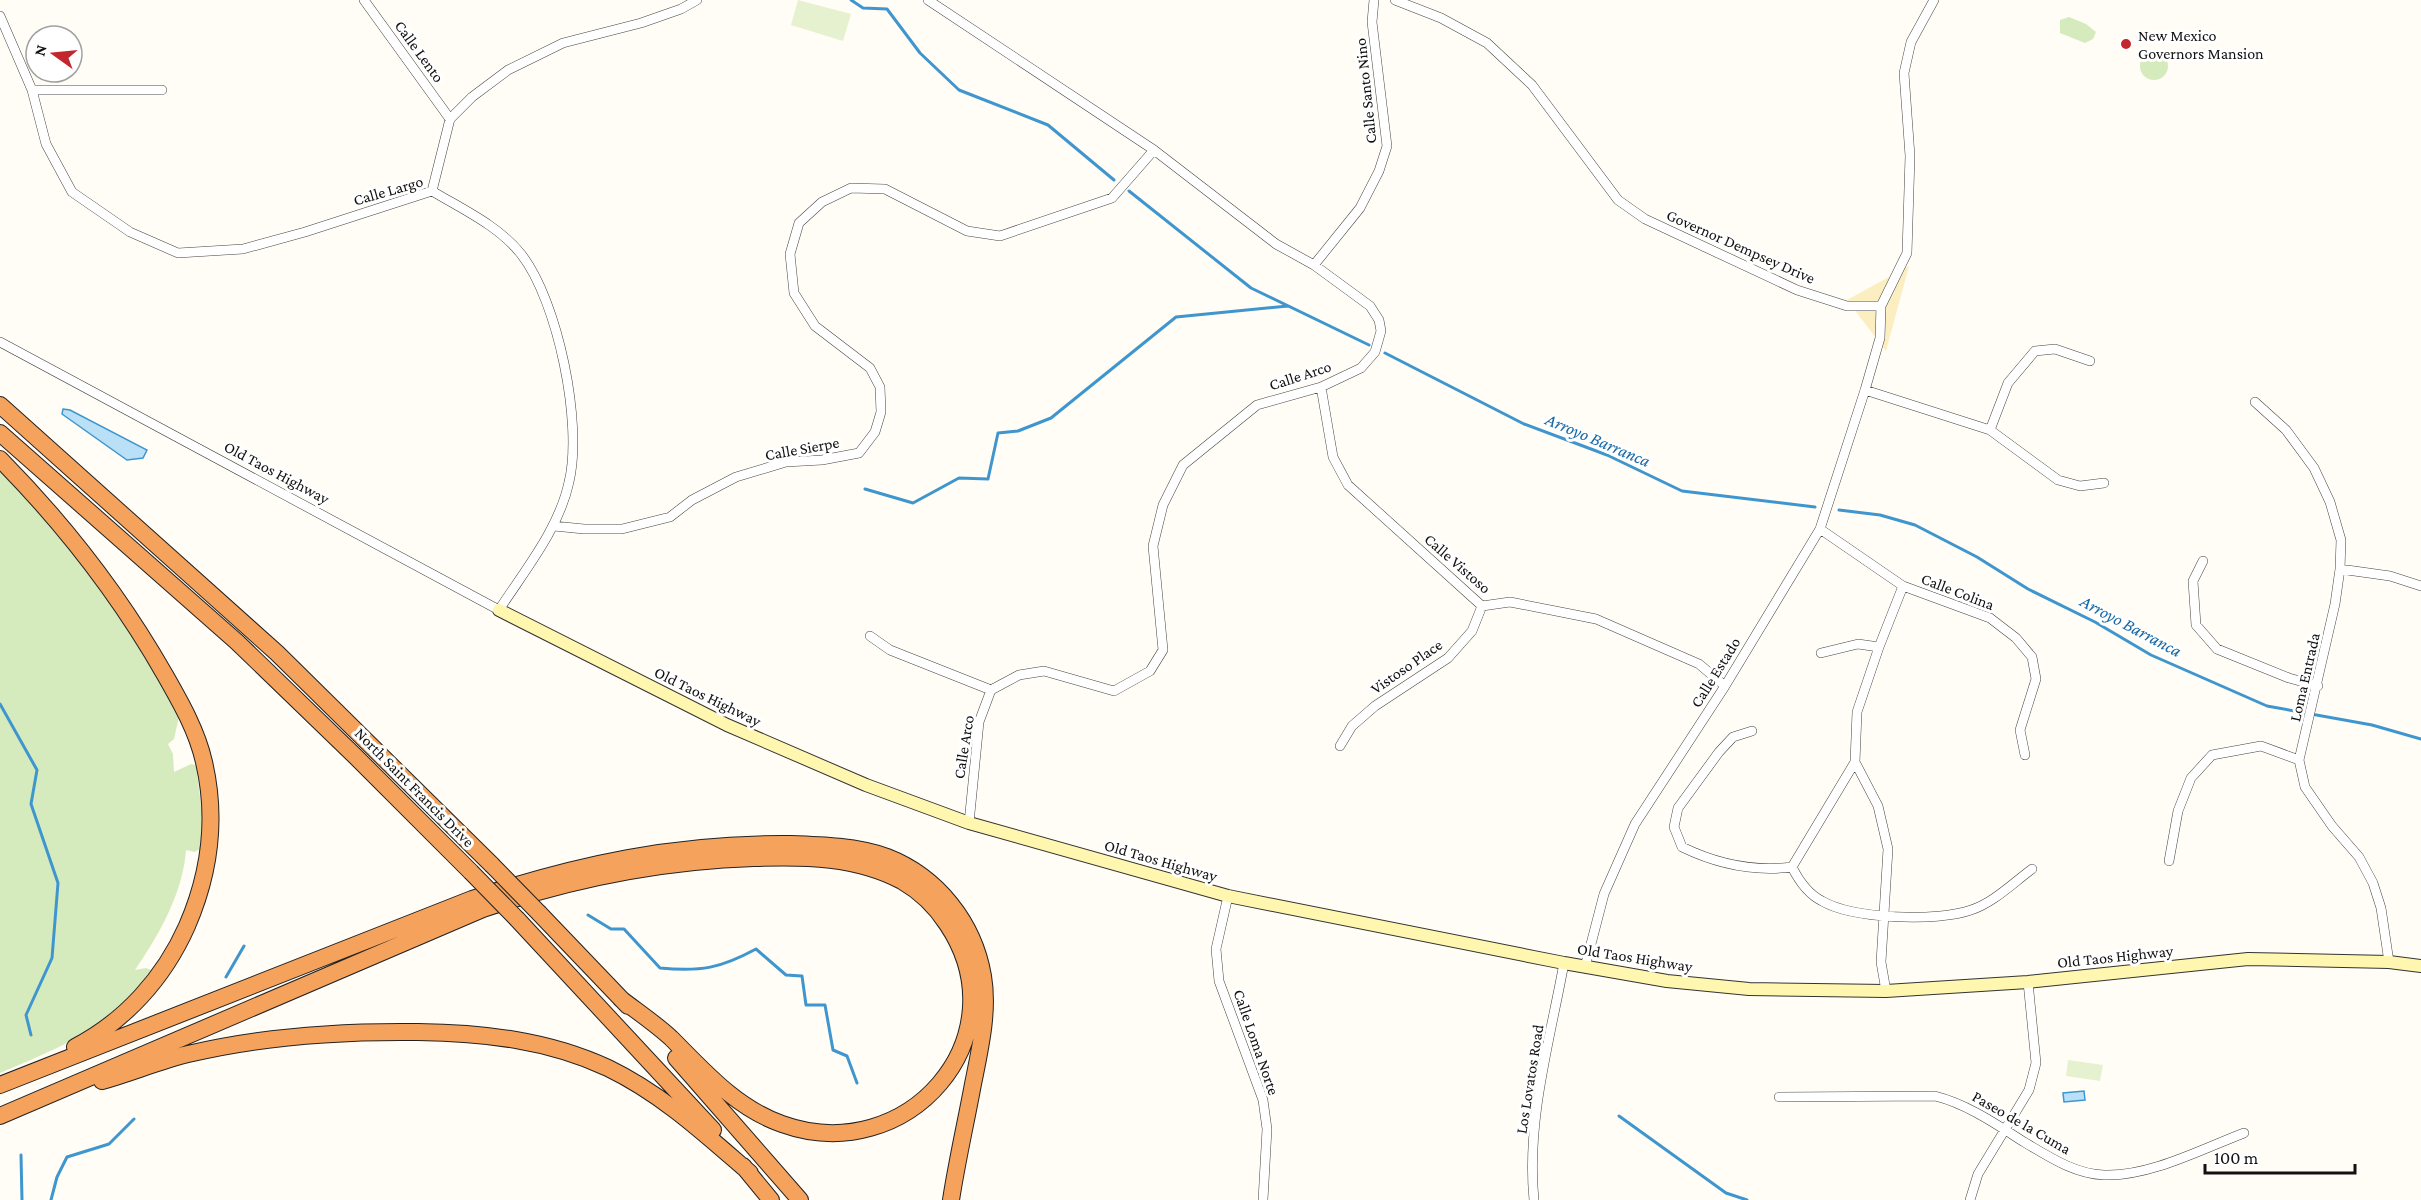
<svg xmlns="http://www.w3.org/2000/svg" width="2421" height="1200" font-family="'Crimson Pro',serif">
<rect width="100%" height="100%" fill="#fffdf5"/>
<path fill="#d5ebbd" d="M2069,17L2086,24L2096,32L2093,39L2085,43L2060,33V20Z
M2140 66a14 14 0 1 1 28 0a14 14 0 1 1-28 0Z
M0,469L40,511L102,589L160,679L179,717L174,739L168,744L173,754L174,772L191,764L196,765L202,814L200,849L195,852L186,850C183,893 159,935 135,970L146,968L151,970C118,1026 56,1049 0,1073Z"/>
<path fill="#fbeec1" d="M1909,266L1886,351L1847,300Z"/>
<path fill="#e6f2cf" d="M798,0L851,14L843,41L791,25Z
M2068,1060L2103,1065L2100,1081L2066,1076Z"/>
<path fill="#b9e0f7" stroke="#3f96cf" stroke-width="1.5" d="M63,409L70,410L147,450L143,458L127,460L62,414Z
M2084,1091L2085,1100L2064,1102L2063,1093Z"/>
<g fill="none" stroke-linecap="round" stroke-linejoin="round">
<path stroke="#3f96cf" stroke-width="3" d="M851,0L863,8L887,9L920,53L959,90L1048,125L1114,180
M1129,191L1251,288L1369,345
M1385,353L1524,424L1607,455L1682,491L1815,507
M865,489L913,503L959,478L988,479L998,433L1018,431L1051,418L1176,317L1288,306
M1839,510L1880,515L1915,525L1977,557L2028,589L2095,622L2151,655L2267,706L2372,725L2421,739
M0,704L37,770L31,804L58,883L52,958L26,1015L31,1035
M588,915L611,929H624L660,968C701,972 721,968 756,949L786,975L802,976L806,1005H825L833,1050L847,1056L857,1083
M226,977L244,946
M1619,1116L1726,1193L1747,1200
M21,1155L22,1200
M51,1200L57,1177L67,1157L109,1144L134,1119"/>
<g stroke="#444" stroke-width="10">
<path id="street" d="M364,0L450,119
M928,0L1154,150L1276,244L1314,265L1370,306L1379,320L1381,331L1375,352L1361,368L1321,387L1257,405L1183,465L1163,505L1153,546L1163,650L1150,671L1114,691L1044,671L1019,675L991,690L979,722L969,823
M1395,0L1441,18L1487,43L1532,85L1618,200L1645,219L1797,290L1847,306H1881L1907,253L1910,156L1904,73L1911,42L1934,0
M0,16L32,90L46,144L72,192L130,232L178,253L243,249L305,232L432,191C462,209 499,226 521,254C558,301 583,424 569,482C559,529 525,570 499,610L0,342
M32,90H162
M432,191L450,119L472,97L508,70L563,43L641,23L681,9L697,0
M1314,265L1360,208L1379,171L1387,146L1372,22L1374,0
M1321,387L1333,457L1348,485L1482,606L1510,602L1596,619L1699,664L1725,686
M1865,390L1990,430L2058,480L2080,486L2104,483
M2255,402L2286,430L2314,468L2330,502L2341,540L2340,569L2335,604L2299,760L2305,787L2332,826L2359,857L2373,883L2381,908L2389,962
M1990,430L2008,383L2035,351L2055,349L2090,361
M554,526L584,529H622L670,517L692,500L736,477L786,462L822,460L859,453L875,432L881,412L880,387L870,368L815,326L794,293L790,254L799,223L822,202L851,188L885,189L967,231L1000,236L1112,198L1154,150
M1820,529L1903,586L1990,618L2016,638L2032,657L2036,679L2020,730L2025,755
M2203,561L2193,581L2196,625L2217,649L2289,678L2318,686
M2340,569L2390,576L2421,586
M870,636L890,650L991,690
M1821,653L1858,644L1879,647
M1752,731L1733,737L1719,752L1678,808L1674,827L1682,847C1717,864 1753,872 1792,867L1855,762L1857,712L1879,647L1903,586
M1340,746L1352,726L1375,706L1448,658L1472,631L1482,606
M1855,762L1878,806L1888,849L1881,962L1886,991
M2169,861L2178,811L2191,778L2212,755L2261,746L2299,760
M1792,867C1799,881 1808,894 1822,901C1853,919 1937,922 1971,910C1993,903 2013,883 2032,869
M1228,896L1216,949L1219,981L1263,1100L1267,1129L1263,1200
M1585,967L1604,894L1635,824L1725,686L1820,529L1865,390L1880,338L1881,306
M1779,1097L1935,1096C1967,1104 1996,1124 2024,1142C2048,1156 2074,1174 2104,1175C2149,1177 2202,1149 2244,1133
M1534,1200C1526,1121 1550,1040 1564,963
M1970,1200L1978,1174L2029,1090L2036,1063L2028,982"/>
</g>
<g stroke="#333" stroke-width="14">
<path id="secondary" d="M499,610L727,725L866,785L969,823L1228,896L1564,963L1667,981L1749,989L1886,991L2028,982L2248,959L2389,962L2421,966"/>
</g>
<g stroke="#222" stroke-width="18">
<path id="highway" d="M0,405L277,653L492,865
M0,433L237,642L355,756L471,872
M0,459C64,524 120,596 165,675C181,703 197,731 204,762C217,818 210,873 187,926C164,978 125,1021 75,1047
M539,913L628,1006
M517,919L713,1130
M676,1058L800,1200
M102,1081C131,1073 159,1061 188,1054C264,1036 341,1031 418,1032C484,1033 548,1040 608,1068C662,1094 705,1134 750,1173
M0,1085L472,899C578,864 676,843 789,844C821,845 857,846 887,857C938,877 974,923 983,976C989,1011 980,1049 973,1084C966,1122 957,1161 951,1200
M0,1116L483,909C571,879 660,861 754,858C805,856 857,857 902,881C921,892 936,907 947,924C1023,1037 907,1169 782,1124C736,1108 704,1071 671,1038C656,1024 638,1012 621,999
M743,1166L771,1200"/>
</g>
<use href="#street" stroke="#fff" stroke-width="9"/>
<use href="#secondary" stroke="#fff6b0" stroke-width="12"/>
<use href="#highway" stroke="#f5a25d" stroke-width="16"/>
<g stroke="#222" stroke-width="18" stroke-linecap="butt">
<path id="highway-bridge" d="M492,865L539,913
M471,872L517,919"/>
</g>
<use href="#highway-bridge" stroke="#f5a25d" stroke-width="16"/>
</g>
<circle fill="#c4262e" stroke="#fff" stroke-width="2" cx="2126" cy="44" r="6"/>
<g text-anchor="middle" stroke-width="6" stroke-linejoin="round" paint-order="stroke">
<g font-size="16" fill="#111" stroke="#fff" text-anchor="start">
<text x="2138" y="41">New Mexico<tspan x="2138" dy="18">Governors Mansion</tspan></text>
</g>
<g font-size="16" fill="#111" stroke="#fff">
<text transform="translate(420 51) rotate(54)" y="6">Calle Lento</text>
<text transform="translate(1365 91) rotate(-96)" y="6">Calle Santo Nino</text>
<text transform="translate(388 190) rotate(-16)" y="6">Calle Largo</text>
<text transform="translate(1741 246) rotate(24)" y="6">Governor Dempsey Drive</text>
<text transform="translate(1300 375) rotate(-18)" y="6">Calle Arco</text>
<text transform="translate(802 448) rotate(-10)" y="6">Calle Sierpe</text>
<text transform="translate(277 472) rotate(28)" y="6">Old Taos Highway</text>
<text transform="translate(1458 563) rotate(41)" y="6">Calle Vistoso</text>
<text transform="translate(1958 591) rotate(21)" y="6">Calle Colina</text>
<text transform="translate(1406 666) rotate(-35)" y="6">Vistoso Place</text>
<text transform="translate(1715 672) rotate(-58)" y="6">Calle Estado</text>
<text transform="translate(2304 677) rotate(-77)" y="6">Loma Entrada</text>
<text transform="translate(708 696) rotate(26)" y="6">Old Taos Highway</text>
<text transform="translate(963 747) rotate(-81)" y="6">Calle Arco</text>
<text transform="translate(415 787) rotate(45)" y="6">North Saint Francis Drive</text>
<text transform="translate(1161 860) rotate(16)" y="6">Old Taos Highway</text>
<text transform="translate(2115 956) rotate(-6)" y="6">Old Taos Highway</text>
<text transform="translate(1635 957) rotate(9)" y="6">Old Taos Highway</text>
<text transform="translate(1257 1042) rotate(71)" y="6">Calle Loma Norte</text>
<text transform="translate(1529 1079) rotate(-81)" y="6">Los Lovatos Road</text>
<text transform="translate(2022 1122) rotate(30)" y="6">Paseo de la Cuma</text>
</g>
<g font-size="18" font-style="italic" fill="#1768a6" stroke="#fff">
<text transform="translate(1598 440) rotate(23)" y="6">Arroyo Barranca</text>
<text transform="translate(2131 626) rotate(28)" y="6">Arroyo Barranca</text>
</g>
</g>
<g transform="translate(54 54) rotate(285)"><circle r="28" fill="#ffffff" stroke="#a0a0a0" stroke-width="1.5"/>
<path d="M0-4.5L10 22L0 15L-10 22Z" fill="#c4262e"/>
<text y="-9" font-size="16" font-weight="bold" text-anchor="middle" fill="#111111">N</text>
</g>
<path d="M2205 1164v9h150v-9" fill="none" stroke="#111111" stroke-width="3"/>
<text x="2214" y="1164" font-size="18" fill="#111111" stroke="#ffffff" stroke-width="4.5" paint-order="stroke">100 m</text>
</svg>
